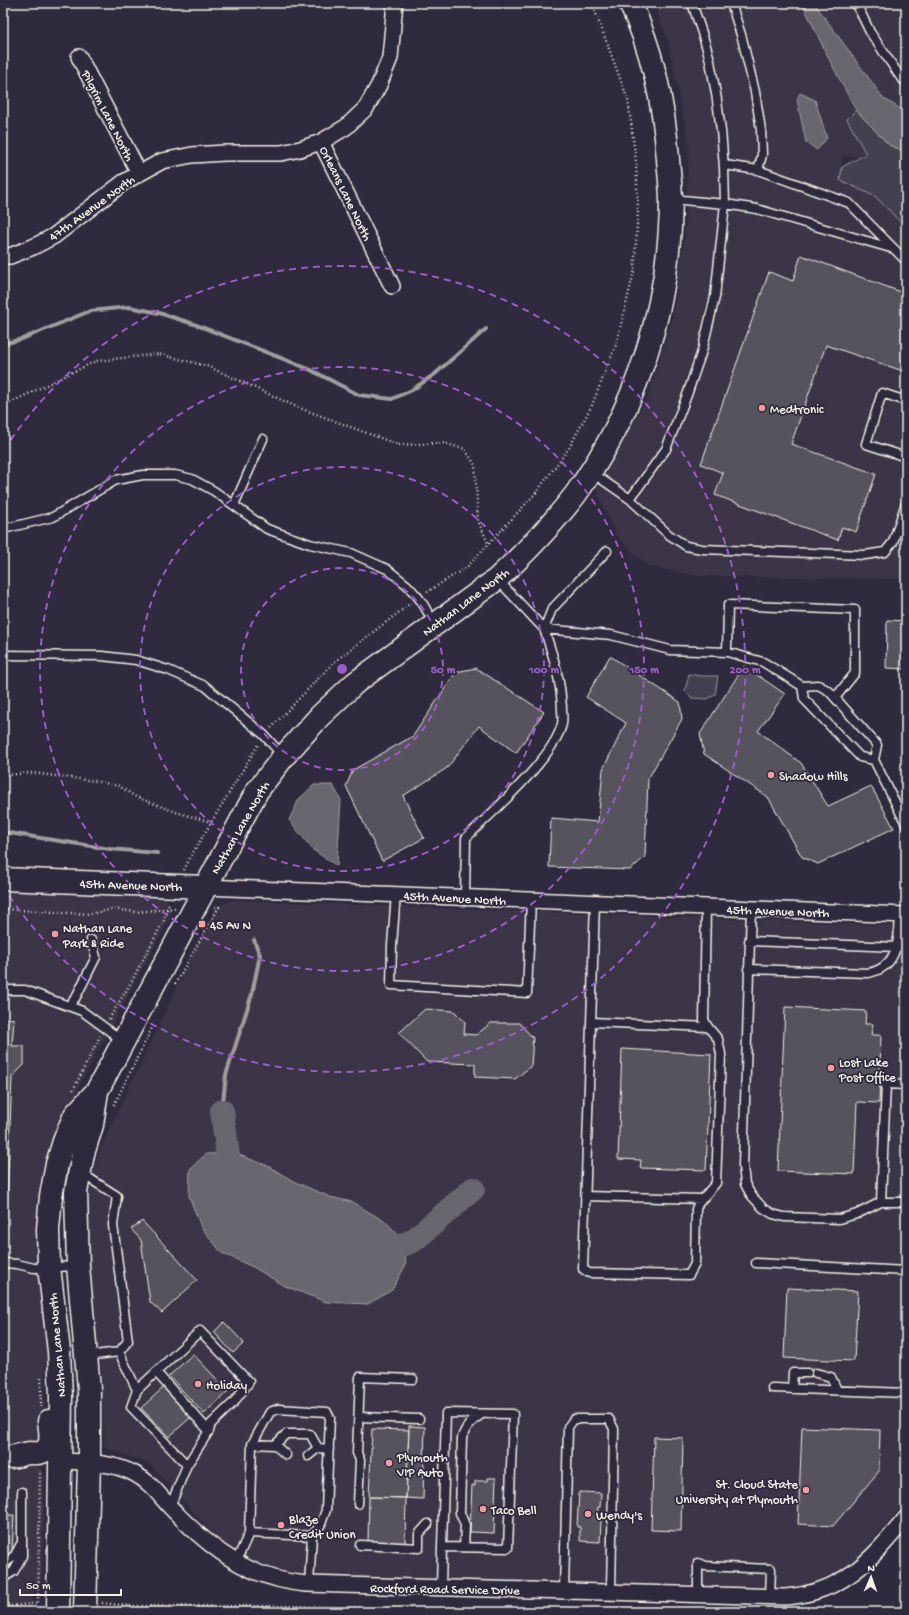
<svg xmlns="http://www.w3.org/2000/svg" width="909" height="1615" font-family="'Gochi Hand',sans-serif">
<rect width="100%" height="100%" fill="#2f2a3d"/>
<filter id="ink" filterUnits="userSpaceOnUse"><feTurbulence type="fractalNoise" baseFrequency=".025" numOctaves="2"/><feDisplacementMap in="SourceGraphic" scale="8" xChannelSelector="R" yChannelSelector="G"/><feConvolveMatrix kernelMatrix="1 2 1 2 8 2 1 2 1" color-interpolation-filters="sRGB"/></filter>
<g filter="url(#ink)">
<path fill="#3b3647" d="M653,3H906V160L843,156L840,179L876,197L906,228V579L698,576L647,566L616,535L595,486L647,399L673,316L685,232L689,146L668,40Z
M3,889L163,896L169,903L171,912L170,918L80,1084L56,1141L49,1342L44,1375L45,1444L34,1450L3,1449Z
M231,900L906,926V1501L858,1558L834,1575L810,1584L782,1588L320,1577L288,1572L256,1564L241,1556L212,1533L150,1464L106,1448L104,1445L102,1371L94,1338L87,1264L85,1200L100,1149L214,909Z
M3,1466L38,1467L42,1472L44,1478L43,1570L39,1588L30,1601L14,1611L9,1612H3Z"/>
<path fill="#454050" stroke="#9c989c" d="M856,110L889,145L906,152V228L876,197L840,180L842,167L866,154L847,119Z
M689,674L701,676H718L715,695L707,699L692,698L685,691Z"/>
<path fill="#6a6670" stroke="#a19ea0" d="M802,3H814L884,99L906,112V152L889,145L856,110L830,61Z
M800,93L815,100L827,138L817,150L806,142L797,100Z
M314,785H333L341,800L337,866L313,850L289,820L299,799Z
M234,1153L266,1165L295,1182L330,1197L352,1202L386,1222L402,1239L406,1264L392,1290L368,1304L326,1302L285,1286L253,1267L222,1253L201,1227L189,1196L190,1169L206,1154Z"/>
<g fill="none" stroke-linecap="round" stroke-linejoin="round">
<path stroke="#a19ea0" stroke-width="4" d="M3,344L22,339L90,311L129,307L159,313L194,324L309,369L359,395L392,399L412,390L435,374L486,329
M3,832L110,849L157,853
M222,1111L226,1075L252,994L260,955L254,940"/>
<path stroke="#6a6670" stroke-width="24" d="M222,1111L232,1185
M373,1256L413,1241L473,1189"/>
</g>
<path fill="#56525f" stroke="#f4f1e8" d="M801,255L906,294V372L826,345L791,444L876,474L856,532L842,527L838,540L715,495L723,473L701,464L769,272L793,281Z
M887,620L906,621V669L886,668Z
M610,656L680,702L682,719L648,779L645,857L630,870L549,867L551,818L598,822L603,769L626,723L586,697Z
M744,666L785,694L758,731L801,763L828,806L871,786L894,828L818,864L802,857L768,797L704,754L700,734Z
M476,668L544,712L516,753L479,726L447,768L403,796L424,838L382,861L346,786L353,770L413,736L456,672Z
M785,1007L866,1011L865,1024H873L871,1035H881L879,1103L857,1102L854,1174L778,1171Z
M425,1009L454,1011L465,1022L464,1034L476,1035L491,1023H519L533,1038L531,1066L515,1079L475,1077V1064L427,1062L399,1033Z
M3,1018L14,1019L12,1046H24V1065L12,1077L5,1249H3Z
M622,1049L711,1054L706,1170L640,1168L641,1160L618,1159Z
M142,1221L197,1280L162,1313L150,1302L141,1240L131,1229Z
M787,1288L858,1291L854,1361L784,1358Z
M224,1322L244,1343L233,1353L214,1332Z
M193,1354L228,1391L204,1414L169,1376Z
M164,1387L191,1417L169,1437L141,1408Z
M409,1426L425,1427L423,1499L406,1498Z
M802,1427L880,1430L879,1471L833,1526L798,1524Z
M372,1429L409,1430L406,1498L369,1497Z
M654,1437L683,1438L681,1531L651,1530Z
M488,1478H496L494,1533L470,1532L472,1485L475,1486V1481H488Z
M579,1492L601,1493L600,1507H598L597,1520H601L600,1542L580,1541V1527H577Z
M369,1497L406,1498L405,1543L368,1541Z
M3,1515H14L12,1551L3,1559Z"/>
<g fill="none" stroke-linecap="round" stroke-linejoin="round">
<g stroke="#f4f1e8" stroke-width="11">
<path id="lane" d="M731,3L742,38L755,92L761,130L762,155L758,170L849,203L906,261
M856,3L870,32L901,78L906,82
M725,165L758,170
M672,199L725,204C725,155 720,109 710,61C706,42 698,22 692,3
M894,249L757,209L725,204L715,297L702,351L687,395L666,449L630,499L668,534L686,546L702,549L865,555L885,552L893,542L906,503
M906,401L882,393L866,444L906,457
M591,472L630,499
M234,505L263,439
M3,529L53,517L116,480L143,475H175L192,479L214,491L267,529L310,544L351,553L387,569L407,585L418,597L423,604L434,623
M497,579L544,629L611,635L670,650L727,652L763,662L802,686
M727,652L728,605L855,610V673L835,698
M3,655L102,656L136,660L168,670L205,686L264,735L283,756
M874,760L860,757L804,699L802,686L818,685L829,691L877,745L874,760L906,824
M396,894L392,945L391,985L527,993L531,900
M465,897L466,838C492,812 554,758 562,724C563,719 562,713 562,709C561,680 553,655 544,629L552,609L607,551
M595,902L583,1269L589,1273L689,1275L695,1264L696,1209L698,1204L716,1183L721,1054L718,1039L708,1027L704,1020L706,907
M751,908L743,1166L745,1184L751,1195L763,1208L773,1214L784,1217L839,1219L857,1214L881,1202H906
M749,941L897,947
M748,969L868,973C898,968 899,939 900,915
M3,990H25L82,1011L123,1041
M69,1006L76,997L96,957L91,940
M591,1022L708,1027
M81,1173L117,1196L113,1225L128,1341L119,1352
M585,1196L702,1199
M881,1202L886,1084L906,1085
M3,1263L17,1264L34,1268L77,1266
M756,1263L906,1271
M87,1356L119,1352L137,1390L200,1331L249,1382L234,1402L211,1424L209,1431L187,1465L170,1507
M156,1372L209,1431
M816,1373L831,1377L837,1390
M772,1388L906,1393
M792,1389L793,1373H807
M137,1390L131,1407L187,1465
M359,1417L419,1419
M252,1444L275,1445L286,1434H310L318,1448L329,1449
M275,1445L286,1455
M308,1456L318,1448
M358,1504L360,1460L357,1453L360,1377L413,1379
M360,1545L419,1548V1534L428,1524
M464,1547L465,1525L460,1513L462,1438C465,1427 472,1420 482,1414
M236,1562L249,1533
M3,1565L15,1555L21,1544
M3,1578L14,1571L22,1556V1492
M309,1584L312,1536L321,1524L326,1510L330,1418L327,1412L278,1409L270,1412L252,1444L249,1533L312,1536
M441,1588L442,1547L508,1548L513,1414L446,1413L442,1547
M564,1591L568,1427L574,1419H609L614,1429L611,1592
M698,1594V1563L705,1566L771,1569L770,1596"/>
</g>
<g stroke="#f4f1e8" stroke-width="18">
<path id="street" d="M79,57L139,173
M321,142L392,286
M3,256H10L33,247L54,236L124,182L162,161L192,155L225,153H281L300,149L321,142L346,127L366,108L379,85L390,58L395,3
M205,887L906,915
M61,1461C85,1462 113,1462 135,1474C152,1483 161,1498 174,1511C212,1550 250,1579 306,1584L785,1597C843,1593 871,1560 906,1518"/>
</g>
<g stroke="#f4f1e8" stroke-width="25">
<path id="secondary" d="M3,879L205,887
M11,1457C17,1456 23,1454 29,1453C33,1453 38,1454 42,1452C54,1448 50,1430 49,1421
M58,1612L61,1397L59,1351L49,1267L48,1229L51,1196L57,1164L65,1138L75,1115L97,1091L257,791L284,756L320,716L355,683L497,579C525,553 552,525 575,495C637,410 670,305 671,201C671,187 669,173 668,159C664,106 653,51 630,3
M85,1612L89,1463V1389L78,1266L76,1192L83,1154L92,1125L97,1091"/>
</g>
<path stroke="#f4f1e8" stroke-width="2.5" stroke-dasharray="1 3" stroke-linecap="butt" d="M3,406L96,361L159,354L207,366L297,407L399,445L443,443L465,449L475,465L478,521L488,543
M427,592L467,567L535,494L569,448L592,405L616,345L634,272L638,211L636,161L628,100L592,3
M271,728L333,663L411,603
M3,775L33,773L95,781L119,786L136,797L176,812L211,822
M184,870L191,856L259,743
M3,909L90,914L113,909L136,912L176,908
M175,984L219,907H215
M109,1019L130,984L164,920L169,903
M73,1090L100,1036
M114,1105L152,1028
M41,1407V1378
M102,1603L130,1606H286L510,1612
M3,1607L38,1603L40,1470"/>
<use href="#lane" stroke="#2f2a3d" stroke-width="8"/>
<use href="#street" stroke="#2f2a3d" stroke-width="15"/>
<use href="#secondary" stroke="#2f2a3d" stroke-width="22"/>
</g>
</g>
<g fill="none" stroke="#995dc9" stroke-width="2" stroke-dasharray="7 5">
<circle cx="342" cy="669" r="101"/>
<circle cx="342" cy="669" r="202"/>
<circle cx="342" cy="669" r="302"/>
<path d="M4 450A403 403 0 1 1 4 888"/>
</g>
<g fill="#ff9aa2" stroke="#2f2a3d" stroke-width="1.5">
<circle cx="762" cy="408" r="4"/>
<circle cx="771" cy="775" r="4"/>
<rect x="198" y="920" width="8" height="8" rx="2"/>
<circle cx="55" cy="934" r="4"/>
<circle cx="831" cy="1068" r="4"/>
<circle cx="198" cy="1384" r="4"/>
<circle cx="389" cy="1463" r="4"/>
<circle cx="806" cy="1490" r="4"/>
<circle cx="483" cy="1509" r="4"/>
<circle cx="588" cy="1514" r="4"/>
<circle cx="281" cy="1525" r="4"/>
</g>
<g text-anchor="middle" stroke-width="3.5" stroke-linejoin="round" paint-order="stroke">
<g font-size="13" fill="#f4f1e8" stroke="#2f2a3d">
<text transform="translate(109 115) rotate(63)" y="5">Pilgrim Lane North</text>
<text transform="translate(347 193) rotate(64)" y="5">Orleans Lane North</text>
<text transform="translate(91 207) rotate(-36)" y="5">47th Avenue North</text>
<text transform="translate(465 601) rotate(-37)" y="5">Nathan Lane North</text>
<text transform="translate(239 827) rotate(-60)" y="5">Nathan Lane North</text>
<text transform="translate(131 884) rotate(2)" y="5">45th Avenue North</text>
<text transform="translate(455 897) rotate(3)" y="5">45th Avenue North</text>
<text transform="translate(778 910) rotate(2)" y="5">45th Avenue North</text>
<text transform="translate(56 1345) rotate(-95)" y="5">Nathan Lane North</text>
<text transform="translate(445 1588) rotate(1)" y="5">Rockford Road Service Drive</text>
</g>
<g font-size="13" fill="#f4f1e8" stroke="#2f2a3d" text-anchor="start">
<text x="770" y="413">Medtronic</text>
<text x="779" y="780">Shadow Hills</text>
<text x="210" y="929">45 Av N</text>
<text x="63" y="932">Nathan Lane<tspan x="63" dy="15">Park &amp; Ride</tspan></text>
<text x="839" y="1066">Lost Lake<tspan x="839" dy="15">Post Office</tspan></text>
<text x="206" y="1389">Holiday</text>
<text x="397" y="1461">Plymouth<tspan x="397" dy="15">VIP Auto</tspan></text>
<text x="798" y="1488" text-anchor="end">St. Cloud State<tspan x="798" dy="15">University at Plymouth</tspan></text>
<text x="491" y="1514">Taco Bell</text>
<text x="596" y="1519">Wendy's</text>
<text x="289" y="1523">Blaze<tspan x="289" dy="15">Credit Union</tspan></text>
</g>
</g>
<circle cx="342" cy="669" r="6" fill="#995dc9" stroke="#2f2a3d" stroke-width="2"/>
<g font-size="12" text-anchor="middle" font-weight="bold" fill="#995dc9" stroke="#2f2a3d" stroke-width="3.5" stroke-linejoin="round" paint-order="stroke">
<text x="443" y="673">50 m</text>
<text x="544" y="673">100 m</text>
<text x="644" y="673">150 m</text>
<text x="745" y="673">200 m</text>
</g>
<rect width="909" height="1615" fill="none" stroke="#2f2a3d" stroke-width="16"/>
<rect x="8" y="8" width="893" height="1599" fill="none" stroke="#f4f1e8" stroke-width="1.5" filter="url(#ink)"/>
<g transform="translate(871 1577) rotate(2)" stroke="#2f2a3d" stroke-width="3" paint-order="stroke">
<path d="M0-3L7 15L0 10L-7 15Z" fill="#f4f1e8"/>
<text y="-6" font-size="11" font-weight="bold" text-anchor="middle" fill="#f4f1e8">N</text>
</g>
<path d="M20 1589v6h101v-6" fill="none" stroke="#f4f1e8" stroke-width="2"/>
<text x="26" y="1589" font-size="12" fill="#f4f1e8" stroke="#2f2a3d" stroke-width="3" paint-order="stroke">50 m</text>
</svg>
